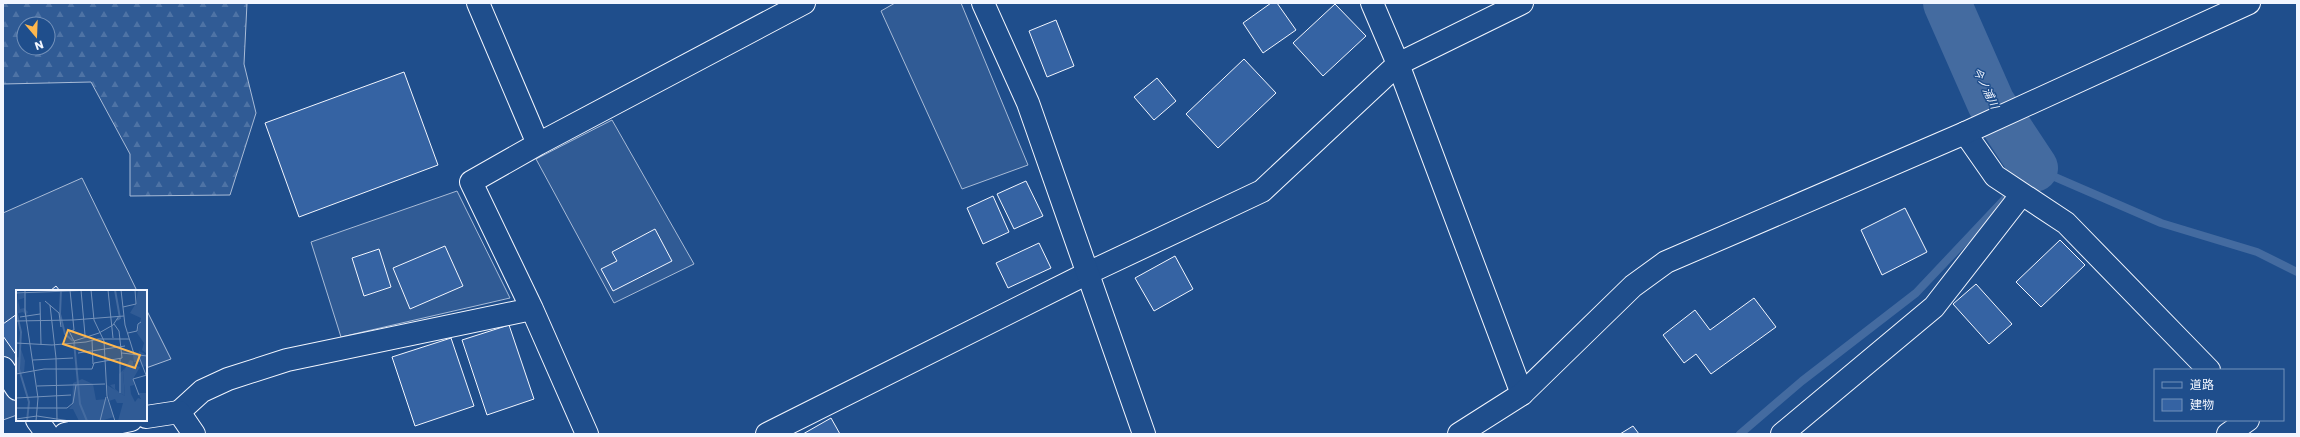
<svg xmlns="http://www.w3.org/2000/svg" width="2300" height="437" font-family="Poppins,'Noto Sans JP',sans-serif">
<defs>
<pattern id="forest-firs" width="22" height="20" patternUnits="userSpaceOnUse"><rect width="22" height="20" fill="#305b95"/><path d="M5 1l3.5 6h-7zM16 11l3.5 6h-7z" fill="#4e73a5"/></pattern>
</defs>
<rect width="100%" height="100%" fill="#1f4e8c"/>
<path fill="#305b95" stroke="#a8bbd7" d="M895,3H961L1028,165L962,189L881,11Z
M612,120L694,264L614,303L536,159Z
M82,178L137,291H17V415L3,420V213Z
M457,191L510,298L341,337L311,242Z
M146,309L171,359L146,368Z"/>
<path fill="url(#forest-firs)" stroke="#a8bbd7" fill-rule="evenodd" d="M3,3H247L244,64L256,113L230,195L130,196V154L91,82L3,84ZM24,24H48V48H24Z"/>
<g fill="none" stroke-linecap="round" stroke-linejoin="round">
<path stroke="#446ba0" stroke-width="8" d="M1740,434L1802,381L1916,293L2034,168L2161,223L2257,252L2297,272"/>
<path stroke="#446ba0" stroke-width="48" d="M1947,3L1991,103L2034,168"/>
</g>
<path fill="#3563a3" stroke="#f2f6ff" d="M1271,3H1277L1296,30L1263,53L1243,23Z
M1335,4L1366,36L1323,76L1293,43Z
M1056,20L1074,66L1047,77L1029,31Z
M1244,59L1276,93L1218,148L1186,114Z
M404,72L438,165L299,217L265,123Z
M1157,78L1176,101L1154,120L1134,97Z
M1026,181L1043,216L1014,229L997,194Z
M993,196L1009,232L983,244L967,208Z
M1905,208L1927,252L1882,275L1861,230Z
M655,229L672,261L613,291L601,269L617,261L612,252Z
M2060,240L2085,265L2041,307L2016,282Z
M1039,243L1051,268L1008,288L996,263Z
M445,246L463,286L410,309L393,268Z
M379,249L391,287L364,296L352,258Z
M1175,256L1193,289L1154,311L1135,278Z
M1976,284L2012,324L1989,344L1953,304Z
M56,286L60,291H50Z
M1754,298L1776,327L1711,374L1696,354L1684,363L1663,335L1695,310L1710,330Z
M17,314V356L3,336V324Z
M509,325L534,399L487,415L462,340Z
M451,338L474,406L415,426L392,357Z
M831,418L840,434H803Z
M1633,426L1639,434H1620Z"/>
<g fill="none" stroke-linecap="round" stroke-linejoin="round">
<g stroke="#f2f6ff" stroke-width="24">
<path id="street" d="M478,3L538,144
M1372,3L1398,64L1522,394
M1965,133L1995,176L2066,223L2209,370
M3,368L17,389
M179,412L202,391L228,379L287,360L532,309
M37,420L47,434
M587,434L532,309L471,182L538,144L804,3
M767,434L1088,273L1262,191L1398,64L1522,3
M1782,434L1934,307L2022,194
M2228,434L2248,420"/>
</g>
<g stroke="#f2f6ff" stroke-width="24">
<path id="secondary" d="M983,3L1028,103L1144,434
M146,417L179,412L194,434
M65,434L131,420
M1459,434L1522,394L1633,286L1666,262L1965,133L2249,3"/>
</g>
<use href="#street" stroke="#1f4e8c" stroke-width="22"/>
<use href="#secondary" stroke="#1f4e8c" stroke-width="22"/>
</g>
<g text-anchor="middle" stroke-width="3" stroke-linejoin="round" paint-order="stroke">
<g font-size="11" font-style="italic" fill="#f2f6ff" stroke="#1f4e8c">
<text transform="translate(1986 88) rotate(64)" y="4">今ノ浦川</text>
</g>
</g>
<g transform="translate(16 290)">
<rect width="131" height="131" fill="#1f4e8c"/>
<path d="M123,61L131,65V76L126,77L124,72H118L117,65H123ZM110,77L107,82L109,106L100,101L94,95L99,94V99L103,102V84ZM122,103H131V113L125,120V109Z" fill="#305b95"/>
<path d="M122,0H131V64L126,60L128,53L121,43L125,28L114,23L120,13ZM2,4H9L8,8L2,10L4,19L8,18L12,22L10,26L7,22L0,24ZM5,59L9,71L8,83L0,84V68L3,67ZM114,70L117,71V75L124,77L117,89L118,95L114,96L115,104L119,112L122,108L125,109V119L131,113V131H102L107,113H101L99,109L93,111L91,95L109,106L107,82ZM66,89L77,94L80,110L91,109L98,127L84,131H63L57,119H53L56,115L57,93Z" fill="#305b95"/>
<path fill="none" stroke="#446ba0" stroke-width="2" d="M45,0L44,24L49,44L57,51M99,0L104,28L101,30M0,20L5,42L3,79L13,112L11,131M58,52L64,114L71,131"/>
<path fill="none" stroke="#7391ba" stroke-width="1" d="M9,0V21L22,108L20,131M54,0L58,40L53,41L59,53M65,0L69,45M75,0L78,30L88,51L91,106L99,131M92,0L97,48M105,0L109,35L118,64M0,3L78,0M29,11L43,23L45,37M24,12L25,55M34,15L40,68L41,131M107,17L120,14L119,0M4,27L24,24M0,31L57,30L108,26M112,43L121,41L122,34L125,32M76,50L77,74M58,51L83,43L97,35L103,26M0,53L36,55L70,52L82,49H113M62,63L109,56M106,63L131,66M122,64L130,85M17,70L57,68M0,84L28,79H76L78,73L106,68L103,41L98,34M21,96L89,94M104,103V68M123,105L117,89L131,85M0,108L55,105M0,118H51L57,113L60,95M21,126L54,131M0,129L21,126M84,131L90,107"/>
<path fill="#ffb74d" fill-opacity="0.15" stroke="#ffb74d" stroke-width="2" d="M52,40L124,65L119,78L47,54Z"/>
<rect width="131" height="131" fill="none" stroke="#f2f6ff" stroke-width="2"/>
</g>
<rect width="2300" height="437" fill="none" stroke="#f2f6ff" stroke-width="8"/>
<rect x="2154" y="369" width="130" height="52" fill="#1f4e8c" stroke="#7391ba"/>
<rect x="2162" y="382" width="20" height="6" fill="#1f4e8c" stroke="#7391ba"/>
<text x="2190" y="389" font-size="12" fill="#f2f6ff">道路</text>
<rect x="2162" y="399" width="20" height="12" fill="#3563a3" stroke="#7391ba"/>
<text x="2190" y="409" font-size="12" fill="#f2f6ff">建物</text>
<g transform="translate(36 36) rotate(161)"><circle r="19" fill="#1f4e8c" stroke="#7391ba"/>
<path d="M0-3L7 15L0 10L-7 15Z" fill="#ffb74d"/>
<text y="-6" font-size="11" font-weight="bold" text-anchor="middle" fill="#f2f6ff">N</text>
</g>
</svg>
